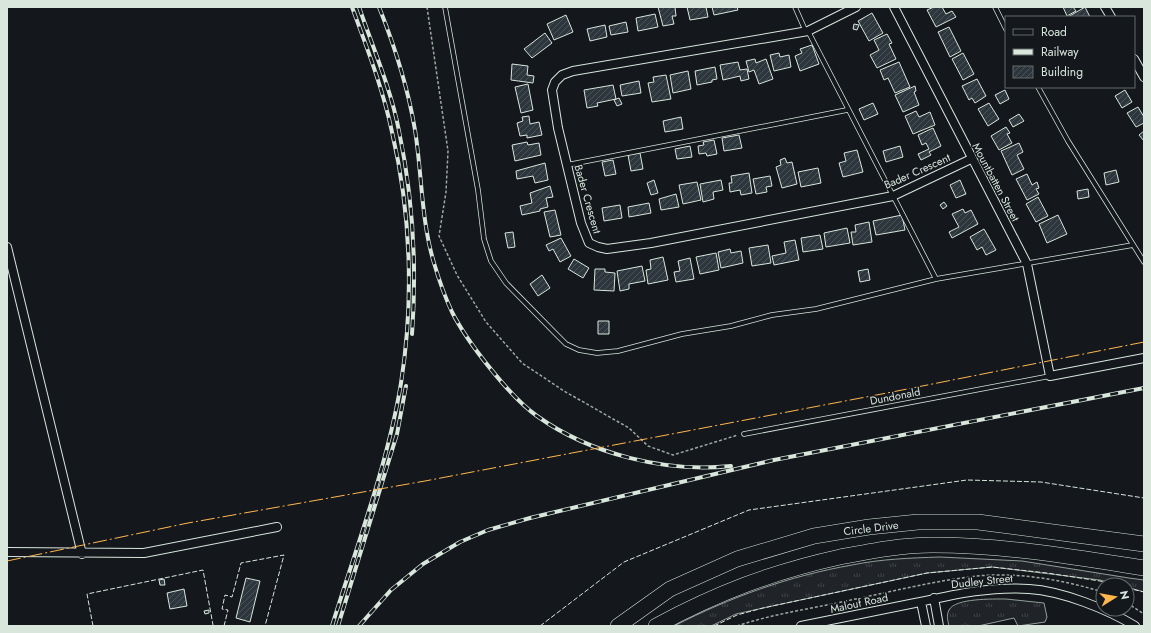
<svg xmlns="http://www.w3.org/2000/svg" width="1151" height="633" font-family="Jost,sans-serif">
<defs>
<pattern id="grass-tufts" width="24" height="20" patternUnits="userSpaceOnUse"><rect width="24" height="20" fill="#202428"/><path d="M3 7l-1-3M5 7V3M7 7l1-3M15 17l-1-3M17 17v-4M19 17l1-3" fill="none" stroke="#404447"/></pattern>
<pattern id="building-hatch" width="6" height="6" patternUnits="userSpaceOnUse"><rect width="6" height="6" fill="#2c363c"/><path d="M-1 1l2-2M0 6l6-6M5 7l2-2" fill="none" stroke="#4a5358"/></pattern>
</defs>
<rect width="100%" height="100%" fill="#14181c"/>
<path fill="url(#grass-tufts)" stroke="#939e99" d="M940,557L1022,561L1129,578L1144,580V592L1127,587V585H1118L1100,580L992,567L927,573L763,608L736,614L711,626H674C731,597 789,576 852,565C881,559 910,558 940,557Z
M1006,599L1044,603L1047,617L1045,622L1018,626L1014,618L978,626H949C948,621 946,616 949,610C955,598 993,599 1006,599Z"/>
<path fill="url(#building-hatch)" stroke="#d8e6dc" d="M658,7H675L676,16H672L674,24L663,26Z
M687,7H706L708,17L690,20Z
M712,7H737L738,10L714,15Z
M934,7H942L946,14L952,11L956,17L936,27L927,10Z
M1063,7H1073L1076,11L1067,16Z
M1085,7L1090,17H1068Z
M872,13L883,33L869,41L858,21Z
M655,14L658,27L638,31L636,18Z
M566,15L573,32L554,40L547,24Z
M626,22L628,32L611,35L609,26Z
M854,24L859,25L857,30L853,29Z
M605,25L607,37L590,41L587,29Z
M949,27L961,51L950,57L938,32Z
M545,33L552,43L532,58L524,49Z
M887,34L892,43L889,44L896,59L877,68L870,55L879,50L874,40Z
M812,45L819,64L800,71L795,56L802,53L800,49Z
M779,53L780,57L789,55L791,67L774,71L770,55Z
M963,53L974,74L963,80L952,59Z
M755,59L756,63L766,59L773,79L759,84L754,70L749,72L746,61Z
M738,62L740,70L747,69L749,79L741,81L740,76L723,80L720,65Z
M899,62L910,87L895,93L888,78L884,80L880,70Z
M512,64L528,66L527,75L534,76L533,83L511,80Z
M715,67L717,79L712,80V82L697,85L695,71Z
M688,71L691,89L673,93L670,75Z
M666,75L671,99L652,102L648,83L654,82L653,77Z
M977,79L986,96L975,103L972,98L969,100L962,86Z
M639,81L641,93L622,96L620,85Z
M528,84L533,110L521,113L515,87Z
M613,85L616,99L597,103L598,106L587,108L584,90Z
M915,86L916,91L914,92L919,105L903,112L895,95Z
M1005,90L1009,99L1000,104L995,95Z
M1125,90L1132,102L1122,108L1115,96Z
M619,98L622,104L617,106L614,100Z
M873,103L878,114L864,120L859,109Z
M989,103L999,119L988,126L978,109Z
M1138,107L1144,117V123L1136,127L1127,113Z
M916,111L919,117L930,112L935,125L913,134L905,116Z
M1019,114L1024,121L1013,127L1009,120Z
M529,116L530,124L539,122L542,135L527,138V135L520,136L517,123L523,121L522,117Z
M681,117L683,129L665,132L663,121Z
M1006,127L1010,133L1007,134L1012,143L999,150L991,136Z
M933,128L941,146L929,152L931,155L921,160L918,154L929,149L926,143L922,145L918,135Z
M1144,131V141L1139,135Z
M739,135L742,148L724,151L722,138Z
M714,140L717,154L707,156L706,153L699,154L698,146L704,145L703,142Z
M527,142L528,145L539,143L541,155L515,161L512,145Z
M1019,143L1023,152L1017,155L1024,169L1012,175L1001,151Z
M690,146L692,157L677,159L675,149Z
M900,146L903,157L886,162L883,151Z
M857,150L863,172L843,177L839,163L846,161L844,153Z
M640,153L643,169L631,171L628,155Z
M785,158L787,163L792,162L797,184L782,188L776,167L781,165L780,160Z
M613,160L616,174L605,176L602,162Z
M545,163L548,180L535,183L533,176L517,179L516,171Z
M818,168L821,183L801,187L798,172Z
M1116,170L1119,182L1106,185L1104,173Z
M749,173L752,193L741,195L740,190L730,192L729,183H732L731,176Z
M1027,174L1032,185L1037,182L1039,188L1036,189L1039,194L1027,200L1016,179Z
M770,176L772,186L766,187L767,192L756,194L753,179Z
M654,180L658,193L651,195L647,183Z
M721,180L723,190L713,192L714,199L703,202L700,184Z
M960,180L966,194L956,198L950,185Z
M697,182L701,200L683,204L679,185Z
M550,186L553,197L546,198L548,207L540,209V211L522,215L520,206L532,203L530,193Z
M1088,189L1089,197L1078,199L1077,191Z
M676,194L679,207L661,210L659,199Z
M1038,197L1048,216L1036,222L1026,204Z
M944,202L947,206L943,209L940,205Z
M649,203L651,213L629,217L628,207Z
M620,205L622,218L604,221L602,208Z
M963,209L965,213L971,210L978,224L952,238L949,232L959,227L952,214Z
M555,210L561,235L550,237L544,212Z
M902,215L905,230L876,235L873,221Z
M1058,215L1067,234L1047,243L1039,224Z
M869,222L872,242L853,245L851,232H856L855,225Z
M847,228L850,243L826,247L824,233Z
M984,229L996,250L986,255L982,247L977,250L970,237Z
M513,232L515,247L508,248L505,233Z
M820,235L823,249L803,252L801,238Z
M561,238L571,256L560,262L553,249L549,251L546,245Z
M795,240L799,260L774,265L772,256L786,253L784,242Z
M768,245L771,263L752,266L749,248Z
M730,249L731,253L741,251L743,263L721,268L718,252Z
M716,253L719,270L700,274L696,257Z
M663,257L668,280L648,284L646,270L651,269L650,260Z
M690,258L694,279L676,282L674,272L680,271L678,261Z
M574,259L589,268L583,278L568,269Z
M642,266L645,281L629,284V289L620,291L617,271Z
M595,269H605V272L615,273L614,291L594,290Z
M868,269L870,280L860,282L858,271Z
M542,275L550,288L538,296L530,284Z
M598,321H609V334H598Z
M246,578L260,581L250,622L236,618Z
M164,579L165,585H160L159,580Z
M184,589L187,606L170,609L167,593Z
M209,610V613L205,614L204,611Z"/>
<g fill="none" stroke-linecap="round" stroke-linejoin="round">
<g stroke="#d8e6dc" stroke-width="5.5">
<path id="lane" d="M445,7L478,190L484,239L491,261L506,283L556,334L566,344L579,350L597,353L618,351L682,334L731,326L772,315L816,309L936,279L1133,245
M795,7L806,32
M995,7L1006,29
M808,31L936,279
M1038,87L1068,141L1144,262
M567,165L847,110
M744,434L1050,376"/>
</g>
<g stroke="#d8e6dc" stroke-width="10">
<path id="street" d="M856,7L808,31L573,71L562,75L555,82L552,90L558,128L581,223L589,243L598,247L607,249L651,243L893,196L971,159
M894,7L1027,264L1050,376L1144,358
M1105,7L1111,17
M1134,59L1144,77
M7,247L82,554
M7,552L144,553L277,527
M934,598L939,626
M921,602L926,626
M801,626C839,618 877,611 915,603C952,595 990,586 1029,589C1062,591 1107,609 1135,626"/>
</g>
<g stroke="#d8e6dc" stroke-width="16">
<path id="highway" d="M618,626L670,589L737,559L814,536L869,527L918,522H978L1144,544
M656,626C717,593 772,572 840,557C871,551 901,545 933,545C1004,545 1074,557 1144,568"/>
</g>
<path stroke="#9da8a2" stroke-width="1.5" stroke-dasharray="3 2" stroke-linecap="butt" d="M427,7L448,151L446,192L439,236L457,275L486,322L522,363L564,391L629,428L648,446L673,455L738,435
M1127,603L1144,614
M737,626C772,614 810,609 846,601C890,592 933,581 977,576C1020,572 1063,580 1103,592"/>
<use href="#lane" stroke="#14181c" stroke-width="4"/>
<use href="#street" stroke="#14181c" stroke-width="8"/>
<use href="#highway" stroke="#14181c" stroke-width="15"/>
<g stroke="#d8e6dc" stroke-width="4">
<path id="rail" d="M359,7C373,48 391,89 399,131C413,198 417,266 412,334
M379,7C395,47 408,88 415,130C422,174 421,220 434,263C439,280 445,297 452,312C467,342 510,397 537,416C590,454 666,473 731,466
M332,626C356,548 388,463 401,383C414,301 411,213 392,132C383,89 367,48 352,7
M338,626L397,434L406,386
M359,626L391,590L423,564L460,542L488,530L530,518L774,460L1144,388"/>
</g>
<use href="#rail" stroke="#14181c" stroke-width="2.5" stroke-dasharray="8" stroke-linecap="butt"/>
<path stroke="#d8e6dc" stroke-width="1" stroke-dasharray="5 2" stroke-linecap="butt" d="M1127,588L1144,592
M93,626L87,594L203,570L213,625
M208,626H218
M224,626L228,610L222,609L225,595L232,597L241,563L284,555L265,626
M540,626L624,562L749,510L967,480L1041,482L1144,498
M714,626L737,615L763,608L927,573L992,567L1047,573L1100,581L1117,585"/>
<path stroke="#ffb74d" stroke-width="1" stroke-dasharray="14 3 2 3" stroke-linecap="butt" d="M7,561L188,523L425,481L887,393L1144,342"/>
</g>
<g text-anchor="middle" stroke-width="3" stroke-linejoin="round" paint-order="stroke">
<g font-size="11" fill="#d8e6dc" stroke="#14181c">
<text transform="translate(917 171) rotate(-24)" y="4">Bader Crescent</text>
<text transform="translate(996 182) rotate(62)" y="4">Mountbatten Street</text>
<text transform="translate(588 199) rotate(74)" y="4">Bader Crescent</text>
<text transform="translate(895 396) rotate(-11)" y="4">Dundonald</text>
<text transform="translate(871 528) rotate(-7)" y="4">Circle Drive</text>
<text transform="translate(982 581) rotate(-6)" y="4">Dudley Street</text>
<text transform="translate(859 603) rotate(-12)" y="4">Malouf Road</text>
</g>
</g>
<rect width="1151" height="633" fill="none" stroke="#d8e6dc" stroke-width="16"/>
<rect x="1005" y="16" width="130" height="72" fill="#14181c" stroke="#626a69"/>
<rect x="1013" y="29" width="20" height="6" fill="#14181c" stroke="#626a69"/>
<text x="1041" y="36" font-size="12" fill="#d8e6dc">Road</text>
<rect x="1013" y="49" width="20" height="6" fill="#d8e6dc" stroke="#626a69"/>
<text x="1041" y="56" font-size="12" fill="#d8e6dc">Railway</text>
<rect x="1013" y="66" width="20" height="12" fill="url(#building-hatch)" stroke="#626a69"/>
<text x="1041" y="76" font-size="12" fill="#d8e6dc">Building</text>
<g transform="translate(1115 597) rotate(79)"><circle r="19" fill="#14181c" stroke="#626a69"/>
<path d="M0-3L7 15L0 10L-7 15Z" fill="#ffb74d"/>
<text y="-6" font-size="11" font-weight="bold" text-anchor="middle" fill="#d8e6dc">N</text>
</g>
</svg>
